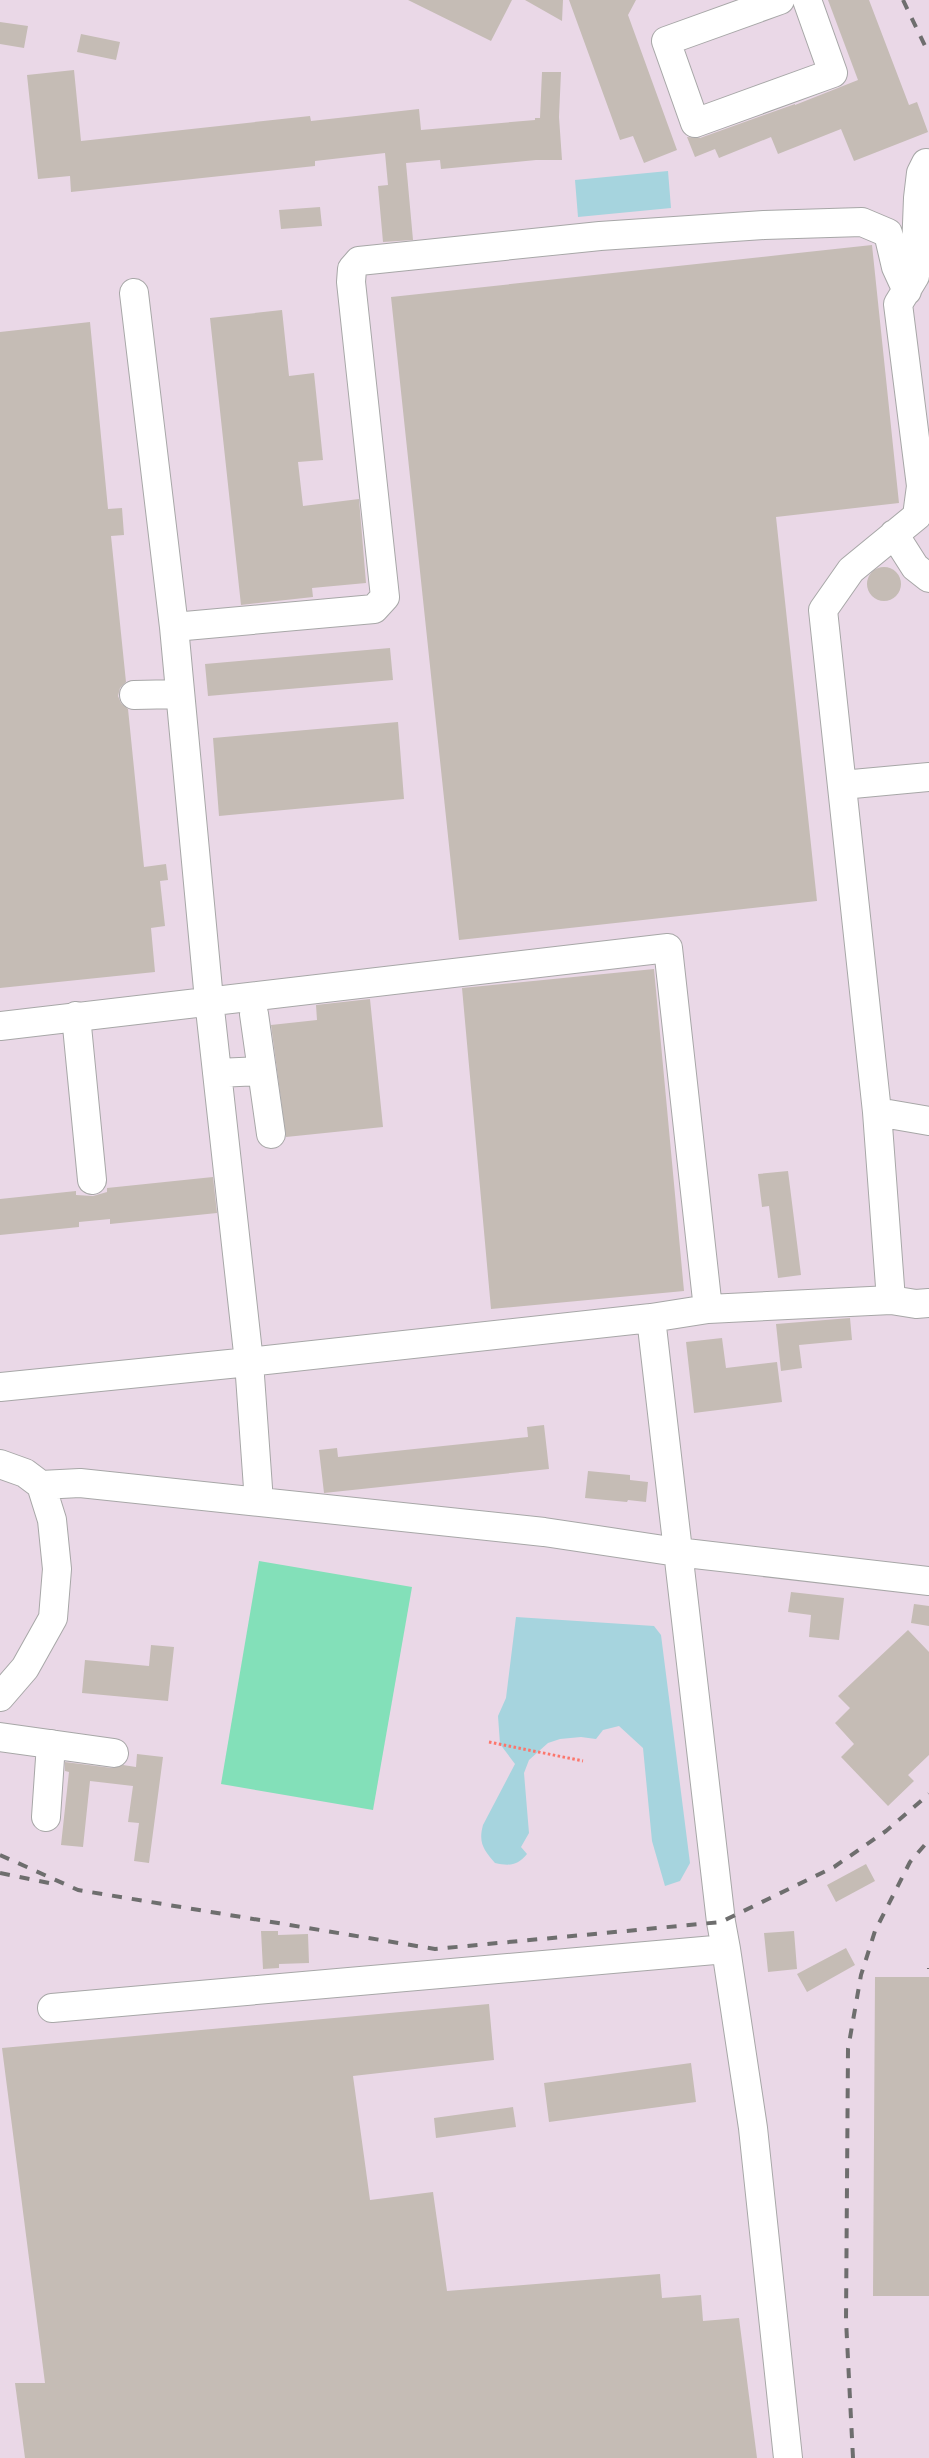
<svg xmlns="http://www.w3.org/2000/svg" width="929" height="2458" font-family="'Golos Text',sans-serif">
<rect width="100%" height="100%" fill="#f0ede6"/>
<path fill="#ead8e7" d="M0,0H929V2458H0Z"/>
<path fill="#83e0b9" d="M259,1561L412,1587L373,1810L221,1784Z"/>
<path fill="#a6d4de" d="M668,171L671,208L578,217L575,180Z
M516,1617L654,1626L661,1635L690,1863L680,1881L665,1886L652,1841L643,1748L619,1726L603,1730L596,1739L581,1737L560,1739L548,1743L529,1760L524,1773L529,1833L521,1847L527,1854C517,1866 509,1866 495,1863C484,1850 478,1843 483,1825L515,1764L500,1744L498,1716L506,1698Z"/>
<path fill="#c5bcb5" d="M408,0H512L491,41Z
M525,0H563L562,21Z
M569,0H636L628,15L677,150L644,163L633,136L620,140Z
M828,0H869L909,105L917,102L928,132L854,161L841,129L778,154L771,137L719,158L715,149L695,157L687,137L700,138L795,104V105L858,80Z
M0,22L28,26L24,48L0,44Z
M81,34L120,42L116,60L77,52Z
M74,70L81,141L310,116L311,121L419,109L421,130L535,120V118H540L542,72H561L559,117L562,160H536L441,169L440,160L406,163L413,240L383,242L378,186L388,185L385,153L315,161V166L71,192L70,176L38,179L27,75Z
M320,207L322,226L281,229L279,210Z
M872,245L899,503L776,517L817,901L459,940L391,297Z
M282,310L289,376L314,373L323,460L298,462L303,506L359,499L366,583L312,588L313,597L241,605L210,318Z
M90,322L108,509L122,508L124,535L111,536L126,682L120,688L118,696L121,703L128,709L144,867L166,864L168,880L160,881L165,926L151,928L155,972L0,988V332Z
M867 584a17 17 0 1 1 34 0a17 17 0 1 1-34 0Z
M390,648L393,680L208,696L205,664Z
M398,722L404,799L219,816L213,738Z
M654,969L684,1291L491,1309L462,988Z
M370,999L383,1127L286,1137L271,1025L317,1020L316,1005Z
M788,1171L801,1275L778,1278L769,1206L762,1207L758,1174Z
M213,1177L217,1213L110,1224V1219L79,1222V1227L0,1235V1199L76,1191V1195L93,1196L107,1192V1188Z
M850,1318L852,1340L799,1345L802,1368L781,1371L776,1324Z
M722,1338L726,1368L777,1362L782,1402L694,1413L686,1342Z
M544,1425L549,1469L324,1493L319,1450L337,1448L338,1457L528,1437L527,1427Z
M588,1471L630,1475V1480L648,1482L646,1502L628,1500L627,1502L585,1498Z
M791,1592L844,1598L839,1640L809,1637L811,1615L788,1612Z
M914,1604L929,1606V1626L911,1623Z
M908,1630L929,1652V1755L908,1775L914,1781L888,1806L841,1757L854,1744L835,1723L850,1708L838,1696Z
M151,1645L174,1647L168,1701L82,1693L85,1660L149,1666Z
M137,1754L163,1757L149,1863L134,1861L139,1823L128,1822L133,1786L90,1781L83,1847L61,1845L69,1772L65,1771V1762L112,1768L123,1765L136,1767Z
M866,1864L875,1881L836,1902L827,1885Z
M261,1931H278V1935L308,1934L309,1963L279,1964V1968L263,1969Z
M794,1931L797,1969L768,1972L764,1933Z
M846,1948L855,1965L807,1992L797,1974Z
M875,1977H929V2296H873Z
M489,2004L494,2060L353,2076L370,2200L433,2192L447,2291L660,2274L662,2298L701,2295L703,2321L739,2318L757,2458H25L15,2383H45L2,2048Z
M691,2063L696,2102L549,2122L544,2083Z
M513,2107L516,2127L436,2138L434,2118Z"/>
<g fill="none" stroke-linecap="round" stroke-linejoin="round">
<g stroke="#a7a7a7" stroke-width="30">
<path id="minor" d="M780,0L666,41L695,123L833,73L807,0
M134,293L174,627L209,1000L249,1362L651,1318L708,1309L891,1300L877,1112L823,610L851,570L917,516L921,486L898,304L915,276L918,198L921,173L926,163
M894,534L915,567L929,578
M174,627L374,609L385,597L351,282L352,269L359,261L600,236L764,225L862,222L888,233L896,267L907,291
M134,695L179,694
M842,785L929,777
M254,1014L271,1134
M76,1016L92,1180
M0,1026L668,948L708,1309
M217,1073L261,1071
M877,1112L929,1121
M891,1300L916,1304L929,1303
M0,1387L249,1362L259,1502
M0,1464L25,1473L41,1485L52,1520L57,1569L53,1618L25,1668L0,1697
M41,1485L80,1483L544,1532L677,1552L929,1581
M0,1737L114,1753
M46,1817L51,1744
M726,1949L753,2128L788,2458
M52,2008L726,1949L721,1922L651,1318"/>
</g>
<path stroke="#fc766c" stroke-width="3" stroke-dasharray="2.5 2.5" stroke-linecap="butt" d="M489,1742L583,1761"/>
<use href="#minor" stroke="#fff" stroke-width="28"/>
<path stroke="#6e6e6e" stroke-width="4" stroke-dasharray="10 10" stroke-linecap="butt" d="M903,0L929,54
M0,1855L78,1890L435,1949L721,1922L834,1867L886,1831L929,1794
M0,1873L54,1884
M929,1969V1968
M853,2458L846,2320L848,2049L861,1975L875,1931L910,1862L929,1840"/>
</g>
</svg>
